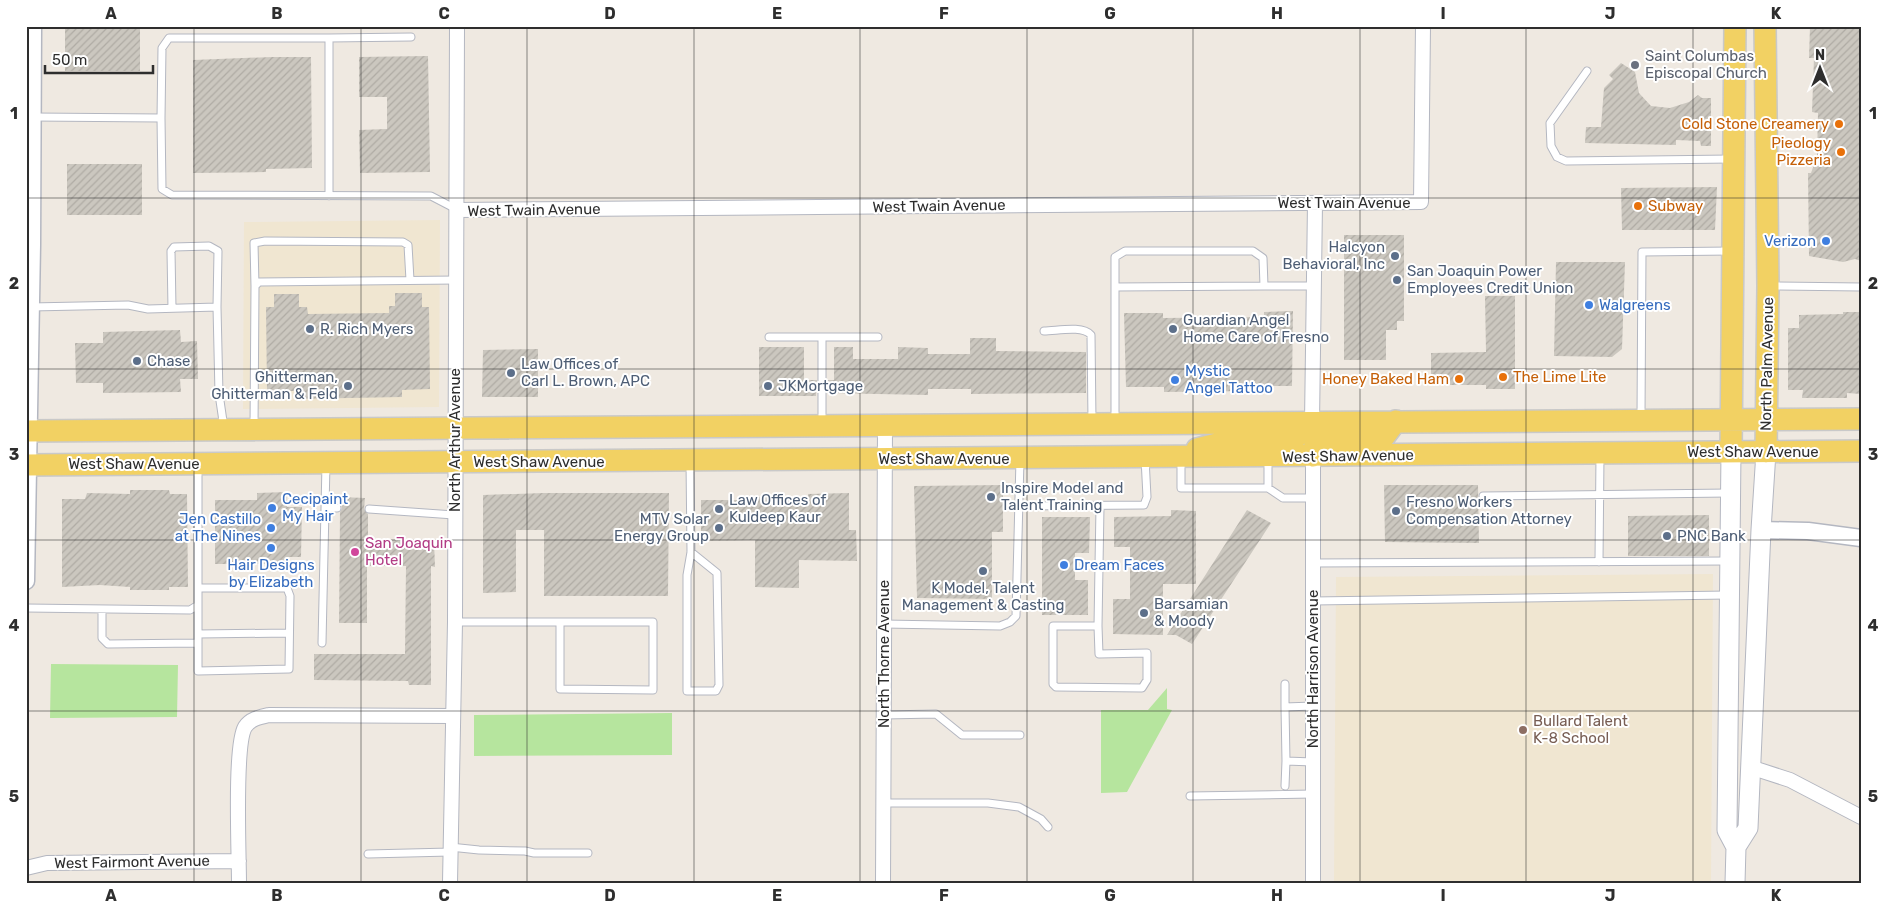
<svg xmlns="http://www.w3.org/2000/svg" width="1887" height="909" font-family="Rubik,sans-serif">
<defs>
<pattern id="building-hatch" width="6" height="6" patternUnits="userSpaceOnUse" patternTransform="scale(1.25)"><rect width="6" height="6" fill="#cbc7bf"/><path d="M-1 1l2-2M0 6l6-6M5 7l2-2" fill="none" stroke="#afaba4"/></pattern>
</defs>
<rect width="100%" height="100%" fill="#efe9e1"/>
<path fill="#f0e6d1" d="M440,220L439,407L243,409L244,222Z
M1713,574L1711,883H1334L1336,577Z"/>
<path fill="#b6e59e" d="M51,664L178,665L177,717L50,718Z
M1167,688V709L1172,710L1127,792L1101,793V710H1148Z
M672,713V755L474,756V715Z"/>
<path fill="url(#building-hatch)" d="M65,26H140V71H65Z
M1810,26H1861V261L1855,259L1843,262L1809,256L1808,173H1811L1817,157L1818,113L1812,112L1814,58H1809Z
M428,56L430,172L360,173L359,130L387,129V97H359V57Z
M272,57H311L312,168L266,169V172L193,173V60Z
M1621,63L1635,72L1639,93L1651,106L1670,108L1689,102L1698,95L1702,98H1711V146H1701L1700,141L1676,140V145L1585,143L1586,127H1601L1604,88L1613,79L1609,75Z
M67,164H142V215H67Z
M1717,187L1715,230H1622L1621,188Z
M1344,235H1404V321H1397V330H1386V360H1344Z
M1556,262H1625L1622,349L1612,357L1554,356Z
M395,293H422V307H429L430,389L402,390V397L295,399V391H267L266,307H274V294H299V307H307L308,314L389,313V306H395Z
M1485,296H1515V389H1486V385H1431V353L1486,352Z
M1293,311L1292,386H1249L1248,391L1164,392V387H1126L1124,313H1163V318L1264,317V312Z
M1843,312H1861V394L1847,393V398H1802L1803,390H1788V328H1799V315L1843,314Z
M180,330L181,342L197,341L198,379H180L181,392L103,393V383H76L75,343H103V332Z
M970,338H996V351L1086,352V393L971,394V389H928V395L827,393V380H834V347H853V359H898V347L928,348V354H970Z
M759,347H804V380H817L816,396H759Z
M538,349V397H482L483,350Z
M1003,485V532H992V599L917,598L914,486Z
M1384,485H1478L1479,543L1385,542Z
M130,490H169L170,494H187L188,587H169V590H130V587L100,585L62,587V499H85L87,493L130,494Z
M287,492V507H302L301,557H287V564H215V500H257V493Z
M544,493H669L668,596H544V530H516V592L483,593V495Z
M849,493V530H856L857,561L799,560V588L755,587V540L701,541V500H755V497H808V494Z
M340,497L365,498L364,509L368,514V539L434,541L435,567L431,566V685H409L408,681L314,680V654H405L406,566H367V623H339L340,512L342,508Z
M1171,510L1196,511V584H1163V635L1113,634V599H1130V547H1114V517L1171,516Z
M1247,510L1271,523L1192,644L1176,635H1167Z
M1709,515V556H1628V516Z
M1042,517H1090L1089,553H1075V580H1088V615H1042Z"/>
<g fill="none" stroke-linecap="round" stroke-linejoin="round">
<g stroke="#b4b7c1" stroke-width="9">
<path id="service" d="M329,38L411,37
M1587,71L1550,123L1551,146L1557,157L1566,161L1731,159
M33,117L161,118L162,189L172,195L431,196L456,209
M161,118L162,48L169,38H329V196
M255,286L254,243L265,241L403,242L408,245L410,280
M1771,286L1861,287
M1115,287L1264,286
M31,307L128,305L148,309L217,307L219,394L224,428
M172,308L171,251L174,247L209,246L218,251L217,307
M1044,331C1057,331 1082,325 1091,335L1092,421
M769,337H878
M822,337V423
M1641,417L1642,252L1731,251
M1115,421V257L1125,251H1253L1263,258L1264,286H1314
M254,428L255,286L259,282L457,280
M1181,457V488H1268L1283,498H1313
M690,461L691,552L687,575V691H716L719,685L717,573L691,552
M1268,488V458
M1483,496L1729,493
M1019,506L1144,505L1147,497L1145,458
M325,508H337
M369,509L454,515
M1599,562L1600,455
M1313,563L1728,561
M1313,601L1728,595
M198,605V671L289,669L290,596L287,588H198
M26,608L190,610L198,605V465
M102,610V638L108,644L198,643
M455,622H653V690L560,689V622
M884,624L1000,626L1010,622L1016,616L1020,459
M1098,626L1099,654L1147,653V680L1142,688L1056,687L1053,684V626H1098L1100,506
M198,634L289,633
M322,643L326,464
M1285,684V707
M1313,706L1285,707L1286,761L1313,762
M884,715L936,714L962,735H1020
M1285,786L1286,761
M1190,796L1313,794
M884,803H988L1019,807L1041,819L1048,827
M450,847L479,850L525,851L534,853H588
M368,854L450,852"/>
</g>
<g stroke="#b4b7c1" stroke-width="16">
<path id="minor" d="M458,210L1421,202L1423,26
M1312,423L1315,203
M1313,456V883
M1750,767L1790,780L1861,817
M26,868L47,863L239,861
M239,883C239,854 234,746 245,727C250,719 260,717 269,715L451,716
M450,883L455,622L457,26
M883,883L885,425"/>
</g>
<g stroke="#b4b7c1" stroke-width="19">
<path id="tertiary" d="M1761,530L1808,531L1861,538
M26,581L32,245L33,26"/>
</g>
<g stroke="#b4b7c1" stroke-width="21">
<path id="secondary" d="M1731,452L1727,830L1736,847L1735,883
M1736,847L1748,828L1761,530L1766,452"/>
</g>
<g stroke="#c9c9c9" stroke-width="24">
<path id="primary" d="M1765,26L1768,286L1766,452
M26,431L1861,419
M1197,449L1233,440L1295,438L1312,423
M1731,452L1735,26
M1313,456L1314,448L1326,438L1384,437L1396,421
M26,465L1861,451"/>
</g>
<use href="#service" stroke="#fff" stroke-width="7"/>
<use href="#minor" stroke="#fff" stroke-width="14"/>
<use href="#tertiary" stroke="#fff" stroke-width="16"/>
<use href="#secondary" stroke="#fff" stroke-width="19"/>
<use href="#primary" stroke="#f2d163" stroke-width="21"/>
</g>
<path fill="none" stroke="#2e2e2e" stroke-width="1" stroke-opacity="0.55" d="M194,26V883M361,26V883M527,26V883M694,26V883M860,26V883M1027,26V883M1193,26V883M1360,26V883M1526,26V883M1693,26V883M26,198H1861M26,369H1861M26,540H1861M26,711H1861"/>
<circle fill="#6b7280" stroke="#fff" stroke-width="2" cx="1635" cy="65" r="5"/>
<g fill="#e8710a" stroke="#fff" stroke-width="2">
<circle cx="1839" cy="124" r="5"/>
<circle cx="1841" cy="152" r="5"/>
<circle cx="1638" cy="206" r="5"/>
<circle cx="1503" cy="377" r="5"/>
<circle cx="1459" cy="379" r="5"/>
</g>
<g fill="#3f7fe0" stroke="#fff" stroke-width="2">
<circle cx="1826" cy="241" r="5"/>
<circle cx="1589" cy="305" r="5"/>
<circle cx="1175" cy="380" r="5"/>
<circle cx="272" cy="508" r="5"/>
<circle cx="271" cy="528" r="5"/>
<circle cx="271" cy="548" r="5"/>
<circle cx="1064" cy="565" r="5"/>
</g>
<g fill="#5c6f8a" stroke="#fff" stroke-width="2">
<circle cx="1395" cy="256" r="5"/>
<circle cx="1397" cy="280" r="5"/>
<circle cx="310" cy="329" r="5"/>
<circle cx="1173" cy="329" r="5"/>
<circle cx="137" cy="361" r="5"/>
<circle cx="511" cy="373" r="5"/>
<circle cx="348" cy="386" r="5"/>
<circle cx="768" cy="386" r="5"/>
<circle cx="991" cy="497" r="5"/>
<circle cx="719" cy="509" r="5"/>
<circle cx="1396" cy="511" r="5"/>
<circle cx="719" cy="528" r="5"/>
<circle cx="1667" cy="536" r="5"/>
<circle cx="983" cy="571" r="5"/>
<circle cx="1144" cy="613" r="5"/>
</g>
<circle fill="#d1479c" stroke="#fff" stroke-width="2" cx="355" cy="552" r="5"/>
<circle fill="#8d6e63" stroke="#fff" stroke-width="2" cx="1523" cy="730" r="5"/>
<g text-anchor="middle" stroke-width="4" stroke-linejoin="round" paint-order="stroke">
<g font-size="15" fill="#5b616d" stroke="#fff" text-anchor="start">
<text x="1645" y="61">Saint Columbas<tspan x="1645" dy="17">Episcopal Church</tspan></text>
</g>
<g font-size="15" fill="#c56008" stroke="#fff" text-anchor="end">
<text x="1829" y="129">Cold Stone Creamery</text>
<text x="1831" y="148">Pieology<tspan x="1831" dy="17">Pizzeria</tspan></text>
<text x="1648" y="211" text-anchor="start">Subway</text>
<text x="1513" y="382" text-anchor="start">The Lime Lite</text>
<text x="1449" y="384">Honey Baked Ham</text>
</g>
<g font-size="15" fill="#2e2e2e" stroke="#fff">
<text x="1344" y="208">West Twain Avenue</text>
<text transform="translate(939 206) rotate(-1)" y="5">West Twain Avenue</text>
<text transform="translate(534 210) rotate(-1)" y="5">West Twain Avenue</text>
<text transform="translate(1767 364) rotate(-89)" y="5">North Palm Avenue</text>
<text transform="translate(455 440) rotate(-90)" y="5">North Arthur Avenue</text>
<text x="1753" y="457">West Shaw Avenue</text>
<text transform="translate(1348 456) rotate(-1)" y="5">West Shaw Avenue</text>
<text x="944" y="464">West Shaw Avenue</text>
<text x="539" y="467">West Shaw Avenue</text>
<text x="134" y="469">West Shaw Avenue</text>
<text transform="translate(884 654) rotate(-90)" y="5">North Thorne Avenue</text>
<text transform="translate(1313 669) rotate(-90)" y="5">North Harrison Avenue</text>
<text transform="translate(132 862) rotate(-1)" y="5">West Fairmont Avenue</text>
</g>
<g font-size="15" fill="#366cbe" stroke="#fff" text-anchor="start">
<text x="1816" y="246" text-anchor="end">Verizon</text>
<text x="1599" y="310">Walgreens</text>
<text x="1185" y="376">Mystic<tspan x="1185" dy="17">Angel Tattoo</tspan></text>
<text x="282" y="504">Cecipaint<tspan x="282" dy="17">My Hair</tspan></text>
<text x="261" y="524" text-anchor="end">Jen Castillo<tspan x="261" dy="17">at The Nines</tspan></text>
<text x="271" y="570" text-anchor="middle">Hair Designs<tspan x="271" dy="17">by Elizabeth</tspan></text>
<text x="1074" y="570">Dream Faces</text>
</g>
<g font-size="15" fill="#4e5e75" stroke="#fff" text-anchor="start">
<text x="1385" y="252" text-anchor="end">Halcyon<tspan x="1385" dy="17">Behavioral, Inc</tspan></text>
<text x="1407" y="276">San Joaquin Power<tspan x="1407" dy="17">Employees Credit Union</tspan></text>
<text x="1183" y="325">Guardian Angel<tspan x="1183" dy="17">Home Care of Fresno</tspan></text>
<text x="320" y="334">R. Rich Myers</text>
<text x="147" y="366">Chase</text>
<text x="521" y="369">Law Offices of<tspan x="521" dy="17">Carl L. Brown, APC</tspan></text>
<text x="338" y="382" text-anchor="end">Ghitterman,<tspan x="338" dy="17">Ghitterman &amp; Feld</tspan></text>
<text x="778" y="391">JKMortgage</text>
<text x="1001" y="493">Inspire Model and<tspan x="1001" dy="17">Talent Training</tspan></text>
<text x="729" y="505">Law Offices of<tspan x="729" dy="17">Kuldeep Kaur</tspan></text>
<text x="1406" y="507">Fresno Workers<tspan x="1406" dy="17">Compensation Attorney</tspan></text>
<text x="709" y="524" text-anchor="end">MTV Solar<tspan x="709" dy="17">Energy Group</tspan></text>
<text x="1677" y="541">PNC Bank</text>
<text x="983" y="593" text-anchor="middle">K Model, Talent<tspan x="983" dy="17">Management &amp; Casting</tspan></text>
<text x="1154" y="609">Barsamian<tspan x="1154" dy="17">&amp; Moody</tspan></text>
</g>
<g font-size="15" fill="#b23c85" stroke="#fff" text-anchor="start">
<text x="365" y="548">San Joaquin<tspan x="365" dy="17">Hotel</tspan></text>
</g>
<g font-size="15" fill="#785e54" stroke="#fff" text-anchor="start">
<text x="1533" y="726">Bullard Talent<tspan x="1533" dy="17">K-8 School</tspan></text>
</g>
</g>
<rect width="1887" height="909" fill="none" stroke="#ffffff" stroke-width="55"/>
<g transform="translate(1820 68)" stroke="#ffffff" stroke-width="4" paint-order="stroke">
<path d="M0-4L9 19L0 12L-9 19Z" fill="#2e2e2e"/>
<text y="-8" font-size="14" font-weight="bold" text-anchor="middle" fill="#2e2e2e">N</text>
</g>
<path d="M45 65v8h108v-8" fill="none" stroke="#2e2e2e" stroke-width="2.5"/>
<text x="52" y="65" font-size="15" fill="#2e2e2e" stroke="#ffffff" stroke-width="4" paint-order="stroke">50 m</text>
<rect x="28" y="28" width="1832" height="854" fill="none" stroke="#2e2e2e" stroke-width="2"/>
<g font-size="16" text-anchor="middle" font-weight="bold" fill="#2e2e2e">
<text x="111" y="19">A</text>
<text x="277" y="19">B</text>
<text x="444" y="19">C</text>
<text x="610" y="19">D</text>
<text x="777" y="19">E</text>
<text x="944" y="19">F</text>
<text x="1110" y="19">G</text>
<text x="1277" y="19">H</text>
<text x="1443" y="19">I</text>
<text x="1610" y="19">J</text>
<text x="1776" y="19">K</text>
<text x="14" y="119">1</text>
<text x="1873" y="119">1</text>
<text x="14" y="289">2</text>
<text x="1873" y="289">2</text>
<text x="14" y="460">3</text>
<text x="1873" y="460">3</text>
<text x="14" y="631">4</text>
<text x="1873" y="631">4</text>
<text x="14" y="802">5</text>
<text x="1873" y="802">5</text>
<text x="111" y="901">A</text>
<text x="277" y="901">B</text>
<text x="444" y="901">C</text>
<text x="610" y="901">D</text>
<text x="777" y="901">E</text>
<text x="944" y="901">F</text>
<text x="1110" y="901">G</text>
<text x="1277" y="901">H</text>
<text x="1443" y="901">I</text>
<text x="1610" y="901">J</text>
<text x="1776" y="901">K</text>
</g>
</svg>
